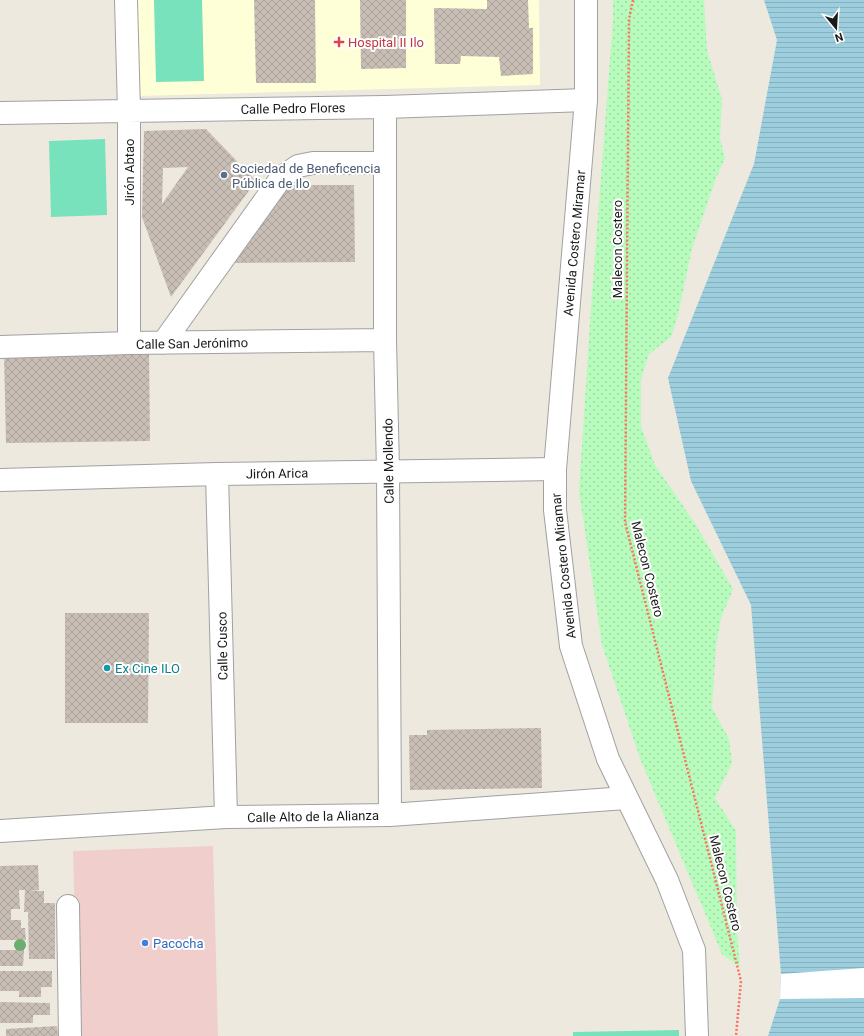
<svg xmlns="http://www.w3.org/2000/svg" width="864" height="1036" font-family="Roboto,sans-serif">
<defs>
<pattern id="park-dots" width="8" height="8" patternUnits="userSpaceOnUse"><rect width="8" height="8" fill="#b7fcbd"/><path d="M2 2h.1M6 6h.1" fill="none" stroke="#9dd7a2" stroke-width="1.8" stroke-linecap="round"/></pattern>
<pattern id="water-rules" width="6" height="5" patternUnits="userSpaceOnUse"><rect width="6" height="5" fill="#9ccede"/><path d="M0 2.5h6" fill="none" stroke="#86b0be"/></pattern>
<pattern id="building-cross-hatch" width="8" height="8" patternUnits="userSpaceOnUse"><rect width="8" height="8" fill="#c9beb5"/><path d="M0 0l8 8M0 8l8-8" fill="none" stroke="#aca39b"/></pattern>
</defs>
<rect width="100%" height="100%" fill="#ede9df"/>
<path fill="#f0cecc" d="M213,846L218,1036H78L73,851Z"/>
<path fill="#feffd6" d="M137,0H539L540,85L139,96Z"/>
<path fill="url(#park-dots)" d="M613,0H704L707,51L722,99L720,138L725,158L715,181L692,249L677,319L671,337L649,354L641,379V426L655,465L696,525L733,589L721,618L716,647L712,708L729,739L732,763L715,798L736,831L737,934L740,967L722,954L641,761L602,645L579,491L591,307L613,20Z"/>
<path fill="#77e2bb" d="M154,0H202L204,81L156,82Z
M105,139L107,215L51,217L49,141Z
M679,1030V1036H573V1032Z"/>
<path fill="url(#water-rules)" d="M764,0H864V1036H768L780,999L781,974L751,605L691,481L668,378L754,164L777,40Z"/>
<path fill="#fff" d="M864,968V998L780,999L781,974Z"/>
<path fill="url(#building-cross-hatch)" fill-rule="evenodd" d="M254,0H315L316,83H256Z
M360,0H406V68L361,69Z
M487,0H528L529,28H533V74L501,76L499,57L461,56L460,64H435L434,8L487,9Z
M206,129L256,181L171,297L142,217L144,131ZM188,167L162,204L163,168Z
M287,185H354L355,262L230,263Z
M149,352L150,441L6,443L4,354Z
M65,613H149L148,723H65Z
M541,728L542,788L410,790L409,735H427V730Z
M38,865L39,890L30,891H44V903H55V959H29L28,912H24L25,890H19L20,909H11V920H21V928H25L26,940H0V866Z
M0,950H24L23,966H0Z
M0,971H52V987H41V997H19V991H0Z
M0,1002L50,1003V1015H33V1023H0Z
M57,1026L58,1036H6V1029Z"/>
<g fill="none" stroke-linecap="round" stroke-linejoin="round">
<g stroke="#a1a1a1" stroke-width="24">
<path id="minor" d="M126,0L129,111V343
M385,107V340L388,471L390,815
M0,113L385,107L586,100
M163,343L281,178L298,166L313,163H385
M0,347L129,343L385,340
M217,474L226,817
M0,480L217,474L555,469
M0,831L226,817L390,815L626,798
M68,906L70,1036"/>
</g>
<g stroke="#a1a1a1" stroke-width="24">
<path id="tertiary" d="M586,0V100L555,469V510L571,646L608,759L667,880L694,950L697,1036"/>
</g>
<path stroke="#ff715e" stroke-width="2.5" stroke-dasharray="2 2" stroke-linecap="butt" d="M633,0L629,19L625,522L741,981L736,1036"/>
<use href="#minor" stroke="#fff" stroke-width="22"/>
<use href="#tertiary" stroke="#fff" stroke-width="22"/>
</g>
<circle fill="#6dad6e" cx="20" cy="945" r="6"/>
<path fill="#e0444e" stroke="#fff" stroke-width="1.5" d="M337 36h4v4h4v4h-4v4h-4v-4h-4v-4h4z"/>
<circle fill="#5c6f8a" stroke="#fff" stroke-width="1.5" cx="224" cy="175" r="4"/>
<circle fill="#0f9aa8" stroke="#fff" stroke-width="1.5" cx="107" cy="668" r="4"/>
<circle fill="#3f7fe0" stroke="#fff" stroke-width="1.5" cx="145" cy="943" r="4"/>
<g text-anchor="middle" stroke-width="4" stroke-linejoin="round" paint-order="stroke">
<g font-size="13" fill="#be3a42" stroke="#fff" text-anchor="start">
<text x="348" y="47">Hospital II Ilo</text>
</g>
<g font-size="13" fill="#1a1a1a" stroke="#fff">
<text transform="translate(293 108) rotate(-1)" y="5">Calle Pedro Flores</text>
<text transform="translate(129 172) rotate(-90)" y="5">Jirón Abtao</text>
<text transform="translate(574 243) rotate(-85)" y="5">Avenida Costero Miramar</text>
<text transform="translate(617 249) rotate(-90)" y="5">Malecon Costero</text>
<text transform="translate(192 343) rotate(-1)" y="5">Calle San Jerónimo</text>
<text transform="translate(388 461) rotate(-91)" y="5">Calle Mollendo</text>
<text transform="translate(277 473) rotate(-1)" y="5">Jirón Arica</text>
<text transform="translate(563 566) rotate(-96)" y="5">Avenida Costero Miramar</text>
<text transform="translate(648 569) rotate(76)" y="5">Malecon Costero</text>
<text transform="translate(222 646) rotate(-91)" y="5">Calle Cusco</text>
<text transform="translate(313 816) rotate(-1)" y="5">Calle Alto de la Alianza</text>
<text transform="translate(726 883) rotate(76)" y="5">Malecon Costero</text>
</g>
<g font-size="13" fill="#4e5e75" stroke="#fff" text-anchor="start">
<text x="232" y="173">Sociedad de Beneficencia<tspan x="232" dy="15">Pública de Ilo</tspan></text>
</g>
<g font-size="13" fill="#0d838f" stroke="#fff" text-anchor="start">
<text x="115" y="673">Ex Cine ILO</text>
</g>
<g font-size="13" fill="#366cbe" stroke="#fff" text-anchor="start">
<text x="153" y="948">Pacocha</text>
</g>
</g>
<g transform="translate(836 28) rotate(162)" stroke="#ffffff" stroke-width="3" paint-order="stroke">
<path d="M0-3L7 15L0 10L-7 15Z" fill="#1a1a1a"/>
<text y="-6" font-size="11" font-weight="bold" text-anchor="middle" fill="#1a1a1a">N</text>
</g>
</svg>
